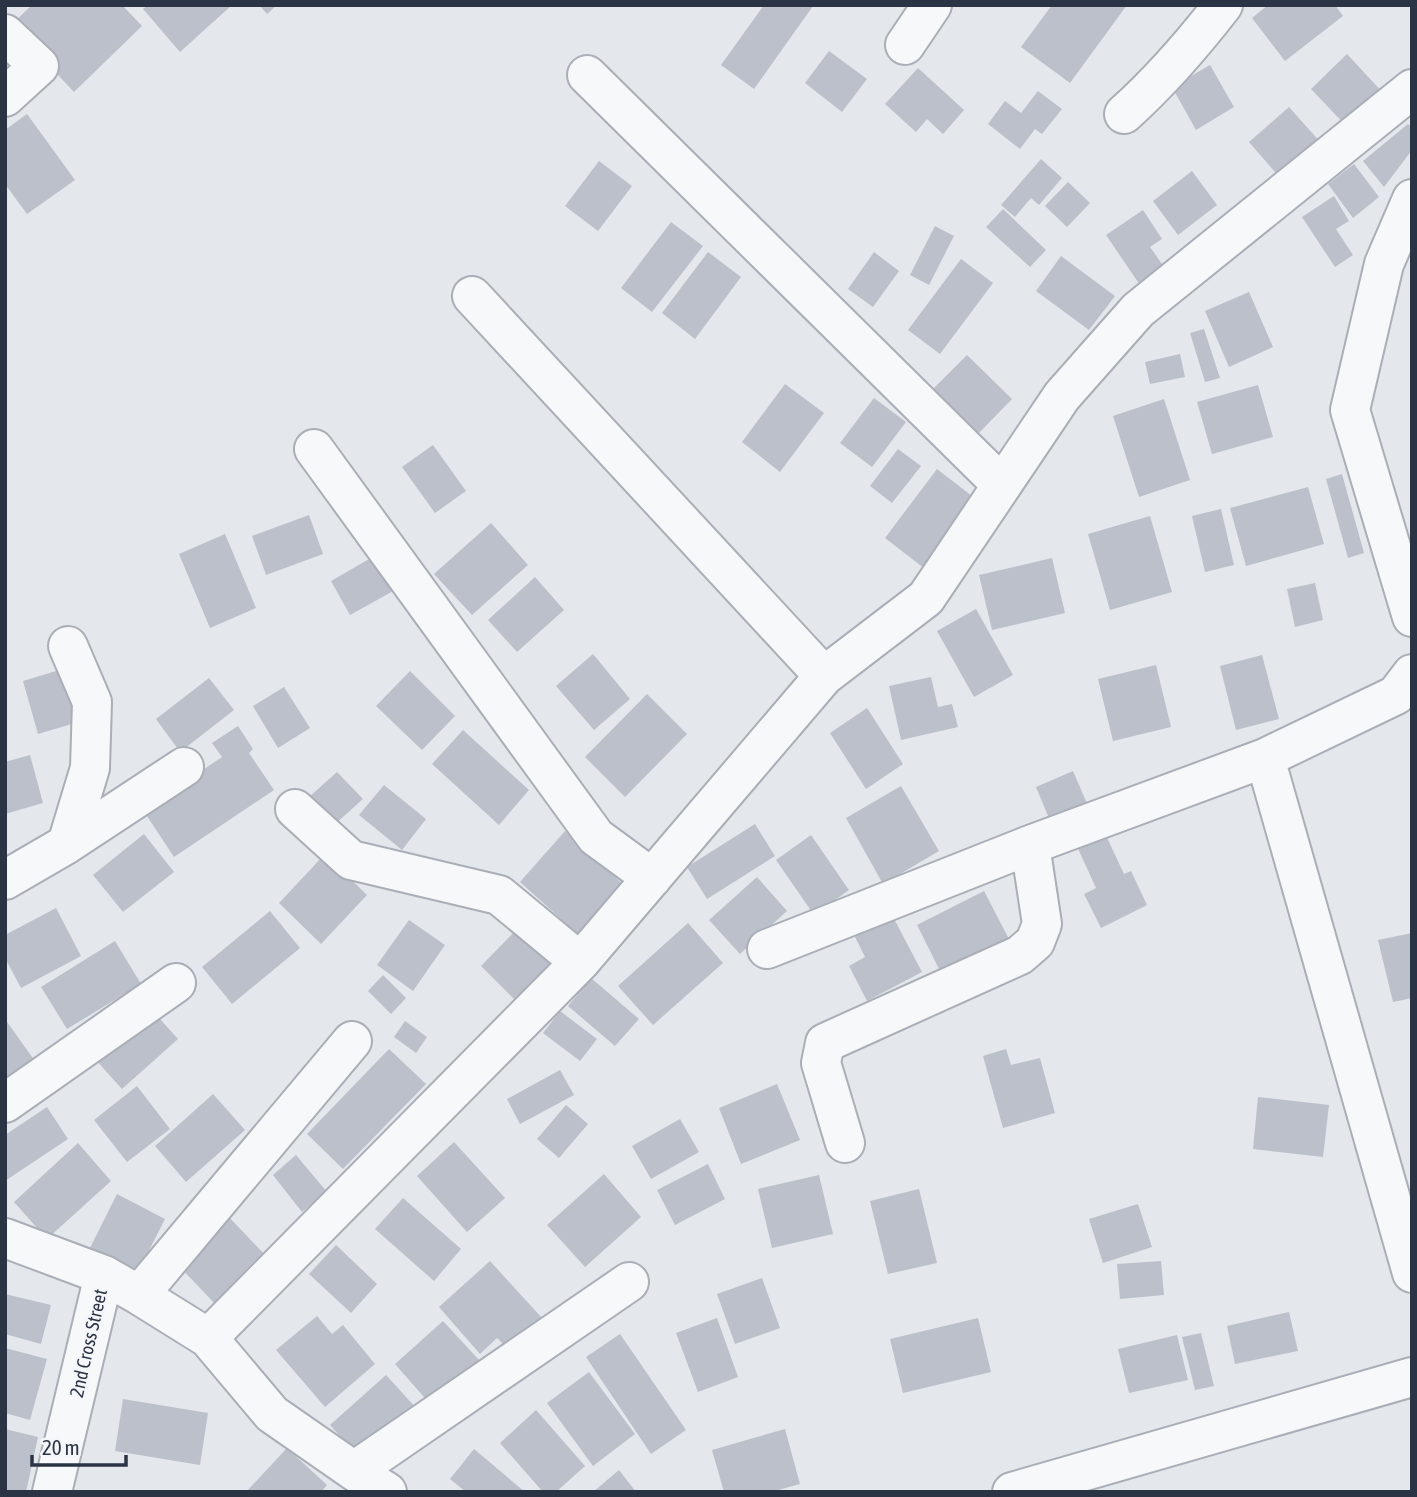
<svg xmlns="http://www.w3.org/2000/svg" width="1417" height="1497" font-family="'Asap Condensed',sans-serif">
<rect width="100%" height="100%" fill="#e4e7ec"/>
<path fill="#bbc0ca" d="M32,5H122L142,26L74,92L11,25Z
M148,5H232L180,52L143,9Z
M259,5H277L267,14Z
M764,5L813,6L754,89L721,65Z
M1052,5H1127L1070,83L1021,47Z
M1268,5H1335L1343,16L1285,61L1252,18Z
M829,51L867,79L842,112L805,83Z
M1347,54L1385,95L1349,129L1311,89Z
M1210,65L1234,107L1196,130L1172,87Z
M918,68L964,110L943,134L927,119L916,132L885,104Z
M1038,91L1062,109L1042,134L1035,129L1020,149L988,124L1005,101L1021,113Z
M1289,107L1322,144L1281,179L1249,142Z
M27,114L75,180L27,214L5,184V130Z
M1408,124L1412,128V150L1384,187L1363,161Z
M1041,159L1062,178L1039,205L1031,198L1015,217L1001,205Z
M599,161L632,186L598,231L565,206Z
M1354,164L1379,197L1353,218L1328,184Z
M1192,171L1217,205L1178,235L1153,201Z
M1068,182L1090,203L1067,227L1045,206Z
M1334,196L1349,221L1336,229L1353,255L1335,267L1302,217Z
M1003,209L1046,250L1030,267L986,227Z
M1143,210L1162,239L1150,247L1167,271L1142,288L1106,235Z
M671,222L703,246L652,312L621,288Z
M935,226L954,236L929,285L910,275Z
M708,252L741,277L695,339L662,313Z
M874,252L899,271L873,307L848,289Z
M1061,256L1115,296L1089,330L1036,291Z
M961,259L993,283L940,354L908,330Z
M1249,292L1273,347L1229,367L1205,311Z
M1204,329L1220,378L1205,382L1190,333Z
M1180,354L1185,377L1150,384L1145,362Z
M967,355L1012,399L977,435L932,390Z
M785,384L824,413L780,472L742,442Z
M1258,385L1273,437L1212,454L1197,402Z
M874,398L906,422L872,467L840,443Z
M1164,399L1190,480L1139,497L1113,416Z
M433,445L466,491L435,513L402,467Z
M898,449L921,466L892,503L870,486Z
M937,469L981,503L929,572L885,538Z
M1342,474L1364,553L1348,558L1326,479Z
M1308,487L1324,544L1246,566L1230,508Z
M1221,509L1234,565L1205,572L1192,516Z
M309,515L323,554L266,575L252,536Z
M1150,516L1172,592L1110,610L1088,534Z
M491,523L528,565L472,615L434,574Z
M225,534L256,608L210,628L179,554Z
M376,555L395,590L350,615L331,581Z
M1052,558L1065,613L992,630L979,575Z
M535,577L564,610L517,652L488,620Z
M1315,583L1323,620L1295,627L1287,589Z
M976,609L1013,675L974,697L937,631Z
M593,654L630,699L594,730L556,686Z
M1262,655L1279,719L1236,730L1220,666Z
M1156,665L1171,727L1113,741L1098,679Z
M66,668L82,721L38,734L23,681Z
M410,671L455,716L422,750L376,706Z
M931,677L938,707L952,704L958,727L901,740L889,686Z
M209,678L234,710L180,752L156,719Z
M284,687L310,728L278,748L253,706Z
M647,694L687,734L625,797L585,757Z
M867,708L903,764L866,789L830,733Z
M238,726L253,749L249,753L274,790L174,857L143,810L222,757L212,743Z
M463,730L529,790L499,825L432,764Z
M30,755L43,803L5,814V762Z
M1073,771L1089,808L1051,823L1036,787Z
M337,772L363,799L334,825L308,798Z
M384,785L426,819L402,850L359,815Z
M901,786L939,851L883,884L846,818Z
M755,824L775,856L707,899L687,867Z
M1103,829L1124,874L1131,871L1147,905L1101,928L1084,894L1096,888L1075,842Z
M565,831L626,887L581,937L520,882Z
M144,834L174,872L123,912L93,875Z
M811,835L849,890L814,915L776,860Z
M325,854L367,895L321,944L279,903Z
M757,877L787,911L740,954L709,920Z
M984,891L1010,941L942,975L917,925Z
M56,908L81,956L21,988L5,958V935Z
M270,911L300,948L232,1004L202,967Z
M892,915L922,972L867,1001L849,966L865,957L854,935Z
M409,920L445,945L413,991L377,965Z
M688,923L723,963L653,1025L618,986Z
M519,927L562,970L524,1009L481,966Z
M1412,933V998L1393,1002L1378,940Z
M115,941L141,984L67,1029L41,987Z
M383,975L406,998L391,1014L368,991Z
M591,978L639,1019L615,1046L568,1006Z
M151,1009L178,1039L122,1089L95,1059Z
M560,1011L597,1039L580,1061L543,1033Z
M5,1019L37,1064L5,1087Z
M405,1021L427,1037L416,1053L394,1037Z
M389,1049L426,1084L343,1169L307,1134Z
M1006,1049L1011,1065L1040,1058L1055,1113L1003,1128L983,1056Z
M560,1070L574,1095L520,1124L507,1099Z
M777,1084L800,1140L741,1164L719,1108Z
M137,1086L170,1129L127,1162L94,1120Z
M213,1094L245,1130L186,1182L155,1146Z
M1258,1097L1329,1105L1323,1157L1253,1149Z
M566,1105L588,1124L559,1158L537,1139Z
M47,1107L68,1139L5,1181V1135Z
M680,1119L699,1152L651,1179L632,1146Z
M454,1142L505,1198L467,1232L417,1176Z
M78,1143L111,1181L47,1239L14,1202Z
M296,1155L327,1192L302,1212L273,1175Z
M708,1164L725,1199L675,1225L657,1190Z
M604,1174L641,1217L585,1267L547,1225Z
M819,1175L833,1234L772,1248L758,1189Z
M919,1189L937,1263L888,1274L870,1201Z
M117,1194L165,1219L136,1276L88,1252Z
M403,1198L461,1249L434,1281L375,1229Z
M1138,1204L1152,1247L1103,1263L1089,1219Z
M228,1216L268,1258L218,1307L178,1265Z
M336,1245L377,1284L351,1313L309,1274Z
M490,1261L542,1318L508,1349L497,1338L480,1354L439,1307Z
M1161,1261L1164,1295L1120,1299L1117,1264Z
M762,1278L780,1328L735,1344L717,1294Z
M5,1294L51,1305L41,1344L5,1334Z
M1289,1312L1298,1351L1235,1364L1227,1326Z
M317,1316L332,1334L343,1325L375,1364L325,1407L276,1350Z
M717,1318L738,1377L698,1392L676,1333Z
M978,1318L991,1372L903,1393L890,1339Z
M443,1321L480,1361L431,1405L395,1364Z
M1201,1333L1214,1386L1195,1390L1182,1337Z
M620,1334L686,1430L651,1454L586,1357Z
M1177,1335L1188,1380L1129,1393L1118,1349Z
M5,1348L47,1359L30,1420L5,1413Z
M589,1372L635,1434L593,1466L547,1403Z
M386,1375L417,1409L361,1460L330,1425Z
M123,1399L208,1413L200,1465L115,1451Z
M536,1410L585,1466L556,1492H543L500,1443Z
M5,1429L38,1437L26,1492H5Z
M785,1429L800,1484L771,1492H724L712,1450Z
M287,1448L327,1485L321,1492H246Z
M474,1449L525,1492H466L450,1479Z
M619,1470L636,1492H593Z"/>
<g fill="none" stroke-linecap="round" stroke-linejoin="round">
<g stroke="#a9aeb7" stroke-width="42">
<path id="street" d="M5,34L39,66L5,97
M905,45L932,5
M587,75L1002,485
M1124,114C1162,80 1192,45 1223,5
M1412,199L1384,264L1350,410L1412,617
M472,296L824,676
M314,449L596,837L652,878
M1412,674L1396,695L1265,758L1412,1273
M295,809L351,860L499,895L580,962
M67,844L184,767
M5,880L67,844L90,768L92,702L68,646
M767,949L1030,845L1265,758
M5,1103L176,983
M845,1143L821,1063L825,1043L1020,955L1035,942L1042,924L1030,845
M5,1238L104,1275L139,1295L208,1338L272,1414L354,1471L387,1492
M139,1295L352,1041
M208,1338L580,962L824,676L926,598L1062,396L1138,310L1412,89
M354,1471L629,1282
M52,1492L104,1275
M1012,1492L1412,1377"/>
</g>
<use href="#street" stroke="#f7f8fa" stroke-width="38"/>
</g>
<g text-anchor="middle" stroke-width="5" stroke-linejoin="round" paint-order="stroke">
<g font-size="19" fill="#2b3445" stroke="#f4f6f9">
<text transform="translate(88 1343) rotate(-77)" y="7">2nd Cross Street</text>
</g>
</g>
<rect width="1417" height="1497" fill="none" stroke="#2b3445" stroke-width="14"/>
<path d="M32 1455v10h94v-10" fill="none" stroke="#2b3445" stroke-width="3.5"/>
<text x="42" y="1455" font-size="21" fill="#2b3445" stroke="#f4f6f9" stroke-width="5" paint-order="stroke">20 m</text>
</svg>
